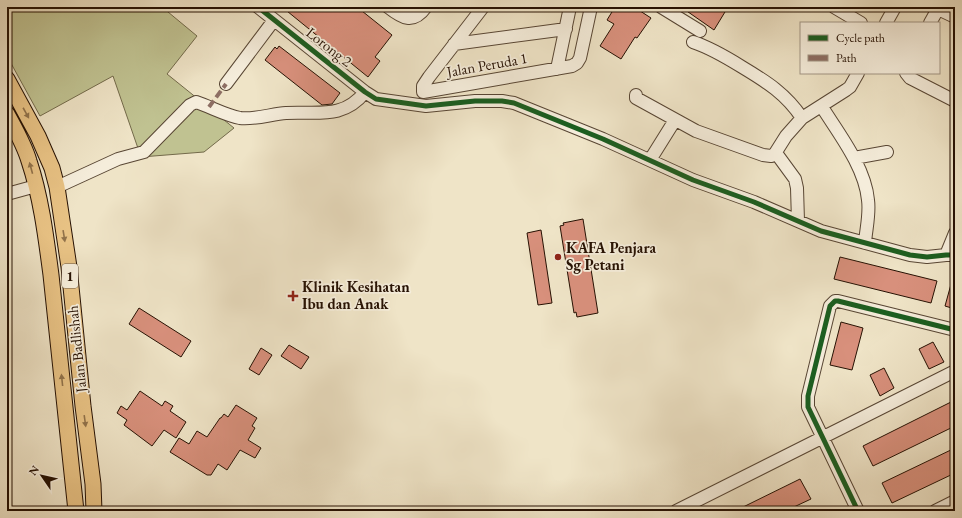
<svg xmlns="http://www.w3.org/2000/svg" width="962" height="518" font-family="'EB Garamond',serif">
<rect width="100%" height="100%" fill="#efe4c7"/>
<filter id="stains"><feTurbulence type="fractalNoise" baseFrequency=".005" numOctaves="4"/><feColorMatrix values="0 0 0 0 .2 0 0 0 0 .09 0 0 0 0 .02 0 0 0 .5 -.17"/></filter>
<radialGradient id="worn" r=".72"><stop offset=".6" stop-color="#630" stop-opacity="0"/><stop offset="1" stop-color="#630" stop-opacity=".3"/></radialGradient>
<path fill="#c0c291" stroke="#736a4a" d="M7,7H162L197,36L167,74L234,128L204,152L141,157L113,76L40,116L7,56Z"/>
<path fill="#d8907c" stroke="#261103" d="M282,7H357L392,35L375,57L380,61L368,77Z
M615,7H634L651,18L637,38L635,37L621,59L600,46L614,24L607,20Z
M681,7H728L714,30Z
M279,46L340,93L332,104L322,105L265,60L275,47L277,49Z
M583,219L598,313L577,317L576,312L574,313L560,226L564,225L563,223Z
M541,230L552,303L538,305L527,233Z
M840,257L937,281L931,303L834,279Z
M953,277L955,278V309L945,306Z
M139,308L191,341L181,357L129,324Z
M841,322L863,328L852,370L830,365Z
M933,342L944,362L929,369L919,349Z
M289,345L309,357L301,369L281,356Z
M261,348L272,355L259,375L249,369Z
M884,368L894,388L880,396L870,375Z
M140,391L162,406L165,401L173,406L170,411L186,422L176,438L164,430L152,446L124,425L127,420L117,413L121,406L127,410Z
M955,400V426L873,466L863,446Z
M236,405L257,418L252,426L255,428L248,440L261,448L255,458L240,450L227,470L218,464L211,475H207L170,452L179,438L189,444L197,431L207,437L220,418H221L224,414L228,417Z
M955,448V473L892,503L882,483Z
M800,479L811,499L796,506L787,511H735Z"/>
<g fill="none" stroke-linecap="round" stroke-linejoin="round">
<g stroke="#584634" stroke-width="14">
<path id="minor" d="M258,7L365,92L376,99L426,106L475,101H502L514,103L603,139L693,180L754,202L821,231L910,255L927,257L946,255H955
M388,7C402,18 413,25 426,7
M483,7L429,77L423,86V92L572,66L577,63L580,58L591,7
M661,7L700,31
M834,7L861,23
M934,7L955,17
M886,23L895,7
M930,23L939,7
M693,42C711,48 726,57 742,67C767,82 786,94 802,118
M454,44L566,29
M557,69L570,7
M906,73L910,78L955,101
M226,84L274,20
M636,95V98L696,131L763,155L771,156L774,155L786,136L802,118L846,90L850,87L858,73
M822,107C839,134 865,167 868,200C870,214 866,229 865,243
M776,153L795,179L797,188L798,221
M854,158L887,152
M650,160L675,120
M57,187L118,159L144,152L190,105L196,102C211,107 225,115 240,118C253,120 272,114 286,113C316,111 343,120 365,92
M7,194L36,186
M946,255L955,233
M676,511L955,371
M858,511L808,407V396L830,306L835,301H838L955,330
M935,511L955,501"/>
</g>
<g stroke="#261103" stroke-width="17">
<path id="major" d="M7,79L38,136L52,168L57,187L69,267L83,406L93,484L94,511
M7,114C15,129 24,144 29,161C41,197 46,237 51,275L76,511"/>
</g>
<use href="#minor" stroke="#f5eddb" stroke-width="12"/>
<use href="#major" stroke="#e8c284" stroke-width="15"/>
<path stroke="#8d6e63" stroke-width="4" stroke-dasharray="8 4" stroke-linecap="butt" d="M209,107L226,84"/>
<g stroke="#f5eddb" stroke-width="8">
<path id="cycleway" d="M258,7L365,92L376,99L426,106L475,101H502L514,103L603,139L693,180L754,202L821,231L910,255L927,257L946,255H955
M858,511L808,407V396L830,306L835,301H838L955,330"/>
</g>
<use href="#cycleway" stroke="#1b5e20" stroke-width="5"/>
</g>
<defs><path id="oneway-solid" d="M-6-.8H1V-3.2L6.5 0L1 3.2V.8H-6Z"/></defs>
<g fill="#91724a">
<use href="#oneway-solid" transform="translate(26 113) rotate(61)"/>
<use href="#oneway-solid" transform="translate(31 168) rotate(-105)"/>
<use href="#oneway-solid" transform="translate(64 236) rotate(81)"/>
<use href="#oneway-solid" transform="translate(62 380) rotate(-96)"/>
<use href="#oneway-solid" transform="translate(85 421) rotate(82)"/>
</g>
<g fill="#8f2418" stroke="#f5eddb" stroke-width="1.5">
<circle cx="558" cy="257" r="4"/>
<path d="M291 290h4v4h4v4h-4v4h-4v-4h-4v-4h4z"/>
</g>
<g text-anchor="middle" stroke-width="3.5" stroke-linejoin="round" paint-order="stroke">
<rect fill="#f5eddb" stroke="#645344" stroke-width="1" x="62" y="264" width="16" height="24" rx="3"/>
<g font-size="14" font-weight="bold" fill="#261103">
<text x="70" y="281">1</text>
</g>
<g font-size="15" fill="#261103" stroke="#f5eddb">
<text transform="translate(329 47) rotate(38)" y="5">Lorong 2</text>
<text transform="translate(487 65) rotate(-10)" y="5">Jalan Peruda 1</text>
<text transform="translate(77 349) rotate(-96)" y="5">Jalan Badlishah</text>
</g>
<g font-size="15" font-weight="bold" fill="#261103" stroke="#f5eddb" text-anchor="start">
<text x="566" y="253">KAFA Penjara<tspan x="566" dy="17">Sg Petani</tspan></text>
<text x="302" y="292">Klinik Kesihatan<tspan x="302" dy="17">Ibu dan Anak</tspan></text>
</g>
</g>
<rect width="962" height="518" fill="none" stroke="#efe4c7" stroke-width="24"/>
<rect x="8" y="8" width="946" height="502" fill="none" stroke="#261103" stroke-width="2"/>
<rect x="12" y="12" width="938" height="494" fill="none" stroke="#261103"/>
<rect x="800" y="22" width="140" height="52" fill="#f5eddb" stroke="#a29585"/>
<rect x="808" y="35" width="20" height="6" fill="#1b5e20" stroke="#a29585"/>
<text x="836" y="42" font-size="12" fill="#261103">Cycle path</text>
<rect x="808" y="55" width="20" height="6" fill="#8d6e63" stroke="#a29585"/>
<text x="836" y="62" font-size="12" fill="#261103">Path</text>
<g transform="translate(42 476) rotate(304)" stroke="#f5eddb" stroke-width="3" paint-order="stroke">
<path d="M0-3L7 15L0 10L-7 15Z" fill="#261103"/>
<text y="-6" font-size="11" font-weight="bold" text-anchor="middle" fill="#261103">N</text>
</g>
<rect width="100%" height="100%" filter="url(#stains)"/>
<rect width="100%" height="100%" fill="url(#worn)"/>
</svg>
